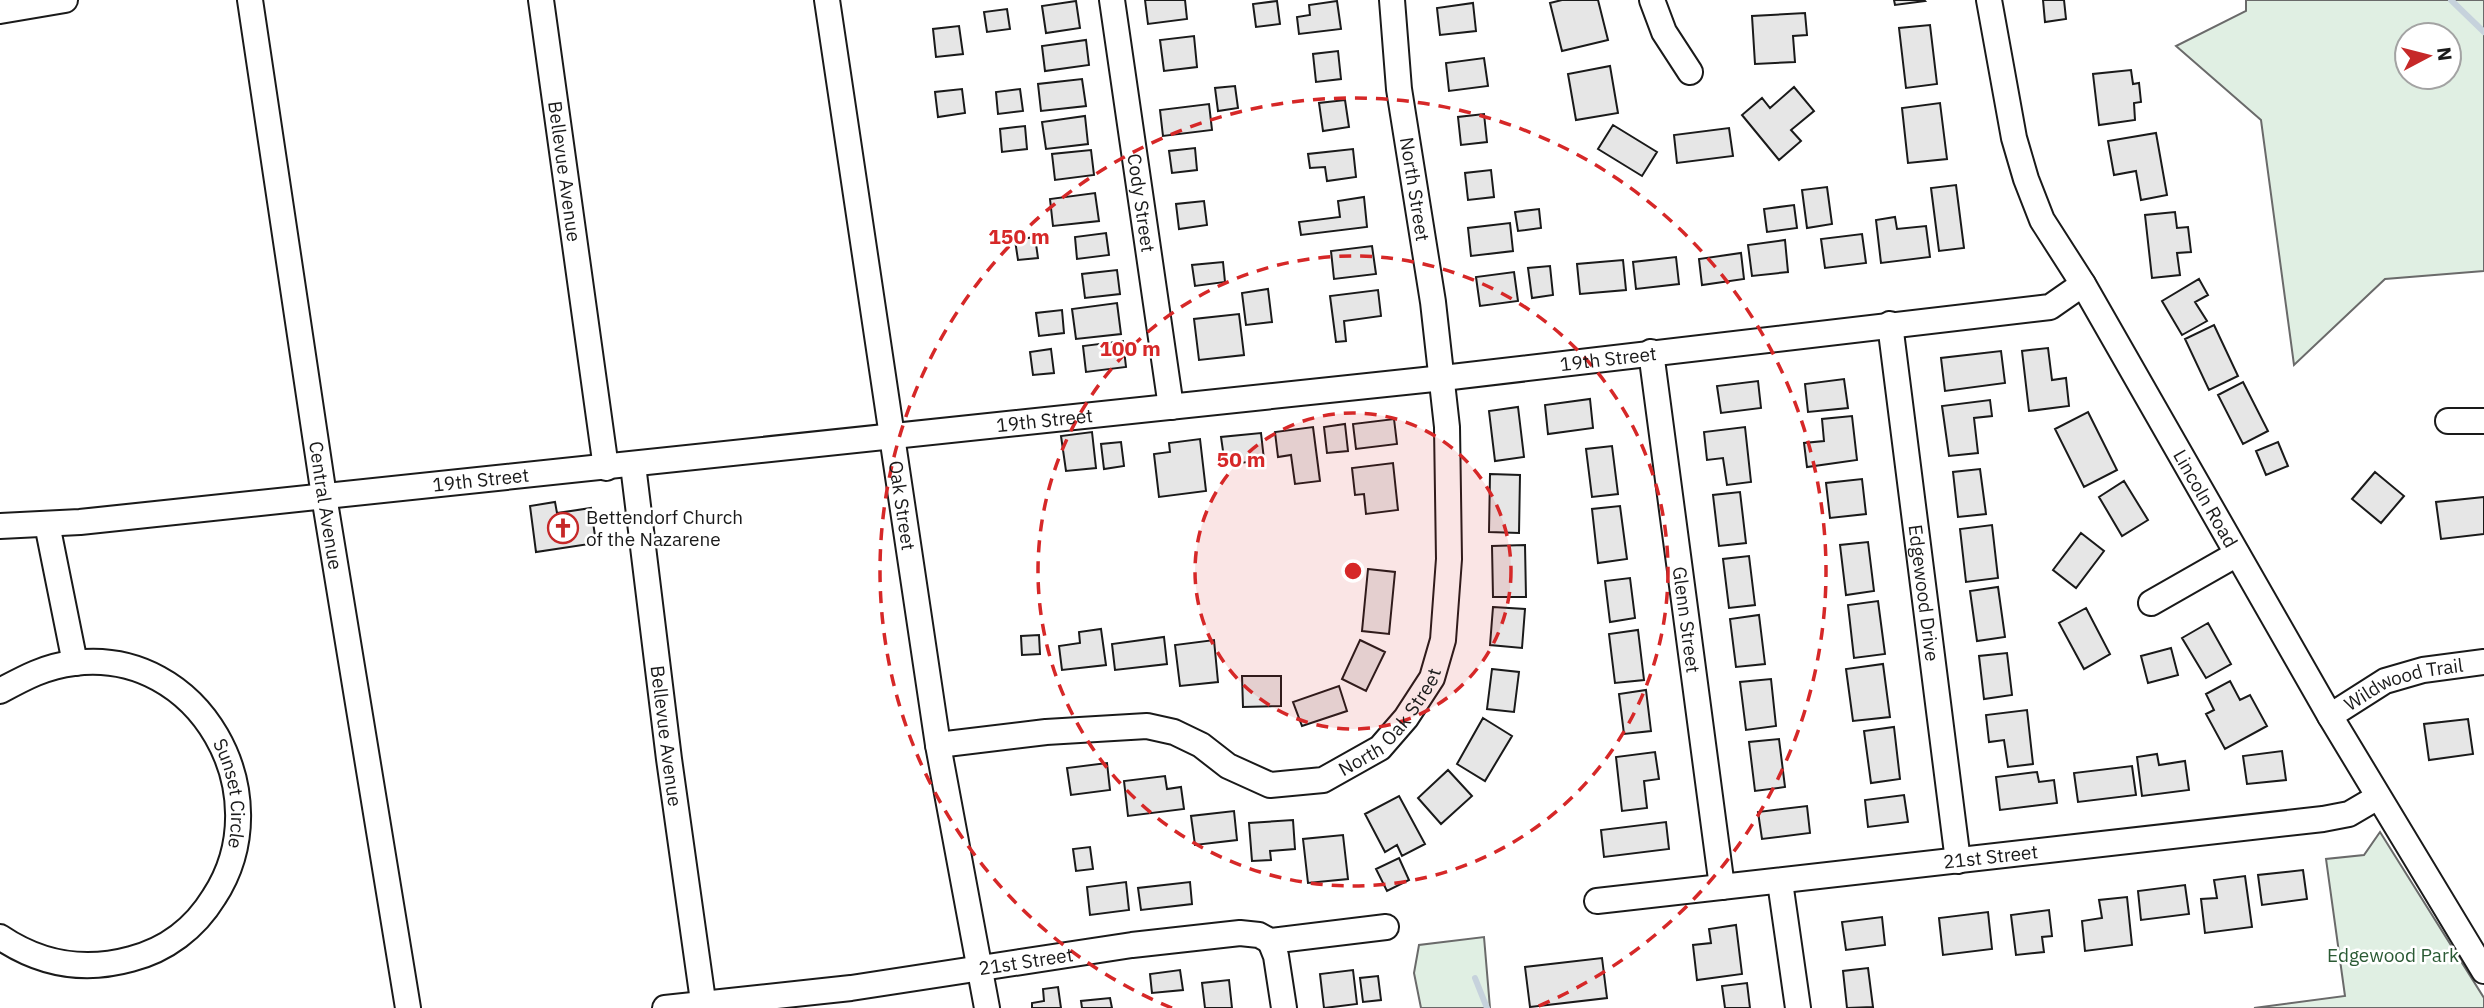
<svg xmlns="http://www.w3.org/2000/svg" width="2484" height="1008" font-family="'IBM Plex Sans',sans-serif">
<rect width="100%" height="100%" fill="#fff"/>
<path fill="#e0efe3" stroke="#6a6a6a" stroke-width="2" fill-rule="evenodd" d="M2246,0H2484V271L2385,279L2294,365L2261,120L2176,46L2246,11ZM2407,35H2449V77H2407Z
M2380,832L2484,998V1008H2254L2345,996L2326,859L2364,855Z
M1484,937L1490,1008H1421L1414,973L1419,945Z"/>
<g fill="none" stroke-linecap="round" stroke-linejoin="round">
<path stroke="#c6d2dc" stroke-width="6" d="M2451,0L2484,32
M1475,978L1487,1008"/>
</g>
<path fill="#e6e6e6" stroke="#1a1a1a" stroke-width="2" d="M1145,0H1185L1187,19L1148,24Z
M1562,0H1598L1608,40L1562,51L1550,3Z
M1894,0H1924L1925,1L1895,5Z
M2043,0H2064L2066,19L2045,22Z
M1076,1L1080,28L1046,33L1042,6Z
M1277,1L1280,24L1256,27L1253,4Z
M1337,1L1341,29L1299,34L1297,17L1310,15L1309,5Z
M1473,3L1476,31L1440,35L1437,8Z
M1007,9L1010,29L987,32L984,12Z
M1805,13L1807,35L1793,36L1795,62L1755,64L1752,16Z
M1930,25L1937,84L1906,88L1899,28Z
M959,26L963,54L936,57L933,29Z
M1194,36L1197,67L1164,71L1160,40Z
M1086,40L1089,65L1045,71L1042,46Z
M1338,51L1341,79L1316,82L1313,54Z
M1484,58L1488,86L1449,91L1446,63Z
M1610,66L1618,113L1576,120L1568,74Z
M2131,70L2133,84L2139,83L2141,102L2134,103L2135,120L2099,125L2093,74Z
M1082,79L1086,106L1041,111L1038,84Z
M1235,86L1238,108L1218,111L1215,88Z
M1794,87L1814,111L1791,130L1801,141L1779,160L1742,115L1762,98L1770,108Z
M962,89L965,113L938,117L935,92Z
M1020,89L1023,111L998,114L996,92Z
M1345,100L1349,127L1323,131L1319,103Z
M1940,103L1947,159L1908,163L1902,108Z
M1209,104L1212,130L1163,136L1160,110Z
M1484,114L1487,142L1461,145L1458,117Z
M1085,116L1088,144L1046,149L1042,122Z
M1613,125L1657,152L1642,176L1598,149Z
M1025,126L1027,149L1002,152L1000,129Z
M1729,128L1733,156L1677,163L1674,135Z
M2156,133L2167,195L2141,200L2136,171L2114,175L2108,141Z
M1195,148L1197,170L1172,173L1169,151Z
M1353,149L1356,177L1327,181L1325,167L1310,168L1308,154Z
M1091,150L1094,175L1055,180L1052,154Z
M1491,170L1494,197L1468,200L1465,173Z
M1956,185L1964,248L1939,251L1931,188Z
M1827,187L1832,224L1807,228L1802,190Z
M1095,193L1099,221L1053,226L1050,199Z
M1364,197L1367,227L1301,235L1299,222L1340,217L1338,201Z
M1204,201L1207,225L1179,229L1176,204Z
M1794,205L1797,228L1767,232L1764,209Z
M1539,209L1541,228L1518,231L1515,212Z
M2175,212L2177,228L2188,227L2191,252L2177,253L2180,275L2152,278L2145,215Z
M1895,217L1897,229L1926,226L1930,257L1881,263L1876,220Z
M1510,223L1513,251L1471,256L1468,228Z
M1106,233L1109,255L1077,259L1075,237Z
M1862,234L1866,263L1825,268L1821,239Z
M1035,237L1038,258L1018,260L1015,240Z
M1785,240L1788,272L1752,276L1748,245Z
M1372,246L1376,274L1334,279L1331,251Z
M1741,253L1744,279L1702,285L1699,259Z
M1676,257L1679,284L1636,289L1633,262Z
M1623,260L1626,290L1580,294L1577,264Z
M1223,262L1225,282L1195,286L1192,265Z
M1550,266L1553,295L1532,298L1528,268Z
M1117,270L1120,294L1085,298L1082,274Z
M1514,272L1518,301L1480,306L1476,277Z
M2199,279L2208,295L2195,302L2207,321L2182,335L2162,301Z
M1268,289L1272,322L1246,325L1242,293Z
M1378,290L1381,316L1344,321L1346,341L1336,342L1330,296Z
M1117,303L1121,334L1076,339L1072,309Z
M1062,310L1064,333L1039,336L1036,313Z
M1239,314L1244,355L1199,360L1194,319Z
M2214,325L2238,376L2209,390L2185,339Z
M1123,341L1126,367L1086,372L1083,346Z
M2048,348L2052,380L2066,378L2069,406L2029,411L2022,351Z
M1051,349L1054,373L1033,375L1030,352Z
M2001,351L2005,383L1945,391L1941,358Z
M1844,379L1848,408L1808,412L1805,384Z
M1758,381L1761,408L1721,413L1717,386Z
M2243,382L2268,431L2243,444L2218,395Z
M1590,399L1593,428L1548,434L1545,405Z
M1990,400L1992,416L1974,418L1978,453L1949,456L1942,406Z
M1518,407L1524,457L1495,461L1489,411Z
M2088,412L2117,470L2084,487L2055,429Z
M1852,416L1857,460L1807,467L1804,443L1824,441L1822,419Z
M1394,419L1397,444L1356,449L1353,424Z
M1345,424L1348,451L1327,453L1324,427Z
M1313,427L1320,481L1295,484L1291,455L1278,457L1275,432Z
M1745,427L1751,482L1727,485L1723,458L1707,460L1704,432Z
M1092,432L1096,468L1066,471L1061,436Z
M1261,433L1264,460L1225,465L1221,437Z
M1200,439L1206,491L1159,497L1154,454L1170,452L1169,443Z
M1121,442L1124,466L1104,469L1101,444Z
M2278,442L2288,466L2266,475L2256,451Z
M1612,446L1618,494L1592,497L1586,449Z
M1393,463L1398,510L1366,514L1364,494L1355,495L1352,468Z
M1980,469L1986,514L1958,517L1953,472Z
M2375,472L2404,496L2381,523L2352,499Z
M1490,474L1520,475L1519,533L1489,532Z
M1862,479L1866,514L1830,518L1826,483Z
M2124,481L2148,520L2122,536L2099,497Z
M1740,492L1746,543L1719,546L1713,495Z
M2484,497V534L2441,539L2436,502Z
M555,502L557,513L591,508L596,543L536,552L530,506Z
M1620,506L1627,559L1598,563L1592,509Z
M1992,525L1998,578L1966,582L1960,529Z
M2081,533L2104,551L2076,588L2053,570Z
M1868,542L1874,591L1846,595L1840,545Z
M1525,545L1526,597H1493L1492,546Z
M1749,556L1755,605L1729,608L1723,559Z
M1368,569L1395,572L1389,634L1362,631Z
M1630,578L1635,618L1610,622L1605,581Z
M1998,587L2005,637L1977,641L1970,591Z
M1878,601L1885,654L1854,658L1848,605Z
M1493,607L1525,609L1522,648L1490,645Z
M2086,608L2110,654L2084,669L2059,623Z
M1759,615L1765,664L1736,667L1730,619Z
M2208,623L2231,664L2206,678L2182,638Z
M1101,629L1106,665L1062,670L1059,646L1080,643L1079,632Z
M1638,630L1644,680L1615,683L1609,634Z
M1039,635L1040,654L1022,655L1021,636Z
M1164,637L1167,664L1115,670L1112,644Z
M1214,640L1218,682L1180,686L1175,645Z
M1360,640L1385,652L1366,691L1342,679Z
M2171,648L2178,675L2148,683L2141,656Z
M2007,653L2012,695L1984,699L1979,656Z
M1883,664L1890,717L1853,721L1846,669Z
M1492,669L1519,672L1514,712L1487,709Z
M1242,676H1281V706L1243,707Z
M1771,679L1776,726L1746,730L1740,682Z
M2230,681L2240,700L2250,695L2267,726L2225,749L2206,714L2214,710L2206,694Z
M1339,686L1347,711L1302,726L1293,702Z
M1646,690L1651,731L1624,734L1619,694Z
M2027,710L2033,764L2008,767L2004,740L1989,742L1986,715Z
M1483,718L1512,736L1485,781L1457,764Z
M2468,719L2473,754L2429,760L2424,724Z
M1894,727L1900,779L1871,783L1864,731Z
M1779,739L1785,787L1755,791L1749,742Z
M2282,751L2286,780L2247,784L2243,756Z
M1655,752L1659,779L1644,781L1647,808L1622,811L1616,757Z
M2157,754L2159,765L2185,761L2189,790L2142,796L2137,757Z
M1107,763L1110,790L1071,795L1067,768Z
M2132,766L2136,795L2078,802L2074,773Z
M1448,770L1472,796L1441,824L1418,798Z
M2037,772L2039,782L2054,780L2057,803L2000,810L1996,777Z
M1165,776L1167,789L1181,787L1184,809L1128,816L1124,781Z
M1904,795L1908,822L1868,827L1865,800Z
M1399,796L1425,844L1402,856L1397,845L1385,852L1365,814Z
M1807,806L1810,833L1762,839L1758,812Z
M1234,811L1237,840L1195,845L1191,816Z
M1293,820L1295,849L1270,851L1271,860L1252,861L1249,823Z
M1666,822L1669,849L1604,857L1601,830Z
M1343,835L1348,879L1308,883L1303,839Z
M1090,847L1093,869L1076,871L1073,849Z
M1399,858L1409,880L1387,891L1376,869Z
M2303,870L2307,899L2262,905L2258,875Z
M2245,876L2252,927L2205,933L2201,899L2217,898L2214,880Z
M1126,882L1129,910L1090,915L1087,887Z
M1190,882L1192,904L1141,910L1138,888Z
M2185,885L2189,914L2141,920L2138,891Z
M2127,897L2132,945L2085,951L2082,921L2102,918L2099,900Z
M2049,910L2052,936L2042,937L2044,952L2016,955L2011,915Z
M1988,912L1992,949L1943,955L1939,918Z
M1882,917L1885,945L1846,950L1842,922Z
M1736,925L1742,974L1697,980L1693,945L1711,943L1709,929Z
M1602,958L1607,998L1530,1007L1525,967Z
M1868,968L1873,1007L1847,1008L1843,971Z
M1180,970L1183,990L1152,993L1150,974Z
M1353,970L1357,1004L1324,1008L1320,974Z
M1378,976L1381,1000L1363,1002L1360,978Z
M1229,980L1232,1008H1205L1202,983Z
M1747,983L1750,1008H1725L1722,986Z
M1058,987L1061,1008H1032V1003L1044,1001L1043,989Z
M1110,998L1112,1008H1082L1081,1001Z"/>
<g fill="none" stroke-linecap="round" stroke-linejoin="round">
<g stroke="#1a1a1a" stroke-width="28">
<g id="minor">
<path id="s1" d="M250,0L324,496L408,1008"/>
<path id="s2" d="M541,0L606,468"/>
<path id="s3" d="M827,0L938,745L987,1008"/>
<path id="s4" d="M1112,0L1171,407"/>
<path d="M1652,0L1664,32L1690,72"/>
<path id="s5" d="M1989,0L2014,138L2026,179L2042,220L2083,284L2330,716L2484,971"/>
<path d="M0,11L65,0"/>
<path id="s6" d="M1890,324L1958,861"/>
<path id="s7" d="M1651,352L1722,887"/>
<path d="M2448,421H2484"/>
<path id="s8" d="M633,465L669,759L704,1008"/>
<path d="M47,524L75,663"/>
<path id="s9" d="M0,526L80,522L1443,378L2050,307L2083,284"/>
<path d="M2151,603L2237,554"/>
<path id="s10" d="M0,691C24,678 46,666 74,663C200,647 281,795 214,897C195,928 166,950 131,959C84,972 40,964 0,937"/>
<path id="s11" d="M2330,716L2385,681L2423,670L2484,662"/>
<path id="s12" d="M938,745L1046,732L1147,726L1174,732L1201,745L1228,766L1270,785L1323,780L1380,748L1406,718L1432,678L1443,640L1449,559L1447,427L1433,302L1399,89L1392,0"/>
<path d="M1780,882L1798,1008"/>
<path id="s13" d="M1597,901L2323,819L2349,814L2378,797"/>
<path d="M1270,941L1276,956L1284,1008"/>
<path id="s14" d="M665,1008L851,988L1132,945L1240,933L1259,935L1270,941L1386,927"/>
</g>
</g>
<use href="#minor" stroke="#fff" stroke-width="24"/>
</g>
<circle cx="1353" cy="571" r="158" fill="#d62828" fill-opacity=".12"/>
<g fill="none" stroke="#d62828" stroke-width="3.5" stroke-dasharray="12 9">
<circle cx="1353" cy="571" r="158"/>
<circle cx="1353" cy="571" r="315"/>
<path d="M1172 1008A473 473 0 1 1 1534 1008"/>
</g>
<defs>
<g id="church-ring" transform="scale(1.575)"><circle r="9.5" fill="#fff" stroke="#c62828" stroke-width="1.5"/><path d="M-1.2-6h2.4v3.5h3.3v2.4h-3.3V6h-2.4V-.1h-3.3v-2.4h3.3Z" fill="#c62828"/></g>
</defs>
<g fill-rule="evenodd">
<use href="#church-ring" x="563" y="528"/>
</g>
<g text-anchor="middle" stroke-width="5" stroke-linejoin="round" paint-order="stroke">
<g font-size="19" fill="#1a1a1a" stroke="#fff">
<text dy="7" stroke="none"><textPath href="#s2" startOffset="173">Bellevue Avenue</textPath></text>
<text transform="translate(1415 189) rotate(81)" y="7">North Street</text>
<text dy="7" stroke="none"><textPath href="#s4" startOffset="205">Cody Street</textPath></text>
<text dy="7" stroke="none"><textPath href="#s9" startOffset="1617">19th Street</textPath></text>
<text dy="7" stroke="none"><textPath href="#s9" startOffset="1050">19th Street</textPath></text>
<text dy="7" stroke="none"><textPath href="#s9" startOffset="483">19th Street</textPath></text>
<text dy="7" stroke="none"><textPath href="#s5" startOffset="550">Lincoln Road</textPath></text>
<text dy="7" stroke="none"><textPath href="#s1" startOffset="511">Central Avenue</textPath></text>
<text dy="7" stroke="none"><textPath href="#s3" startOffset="511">Oak Street</textPath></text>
<text dy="7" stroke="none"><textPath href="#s6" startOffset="271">Edgewood Drive</textPath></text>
<text dy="7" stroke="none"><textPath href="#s7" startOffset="270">Glenn Street</textPath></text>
<text dy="7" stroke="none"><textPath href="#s11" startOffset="82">Wildwood Trail</textPath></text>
<text dy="7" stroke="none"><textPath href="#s12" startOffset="492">North Oak Street</textPath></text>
<text dy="7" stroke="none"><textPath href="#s8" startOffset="273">Bellevue Avenue</textPath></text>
<text dy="7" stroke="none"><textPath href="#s10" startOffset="310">Sunset Circle</textPath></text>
<text dy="7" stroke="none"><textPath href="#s13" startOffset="396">21st Street</textPath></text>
<text dy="7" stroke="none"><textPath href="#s14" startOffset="364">21st Street</textPath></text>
</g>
<g font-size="19" fill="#1a1a1a" stroke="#fff" text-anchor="start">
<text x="586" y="524">Bettendorf Church<tspan x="586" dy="22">of the Nazarene</tspan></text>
</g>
<g font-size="19" fill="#2b5a34" stroke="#fff">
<text x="2393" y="962">Edgewood Park</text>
</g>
</g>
<circle cx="1353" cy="571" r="10" fill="#d62828" stroke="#fff" stroke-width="3.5"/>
<g font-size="21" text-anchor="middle" font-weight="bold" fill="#d62828" stroke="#fff" stroke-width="5" stroke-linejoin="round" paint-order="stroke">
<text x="1019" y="244">150 m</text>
<text x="1130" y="356">100 m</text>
<text x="1241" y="467">50 m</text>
</g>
<g transform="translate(2428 56) rotate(83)"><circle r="33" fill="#ffffff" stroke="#a3a3a3" stroke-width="2"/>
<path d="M0-5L12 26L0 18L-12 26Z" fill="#c62828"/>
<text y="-10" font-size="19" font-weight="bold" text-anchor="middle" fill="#1a1a1a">N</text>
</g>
</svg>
